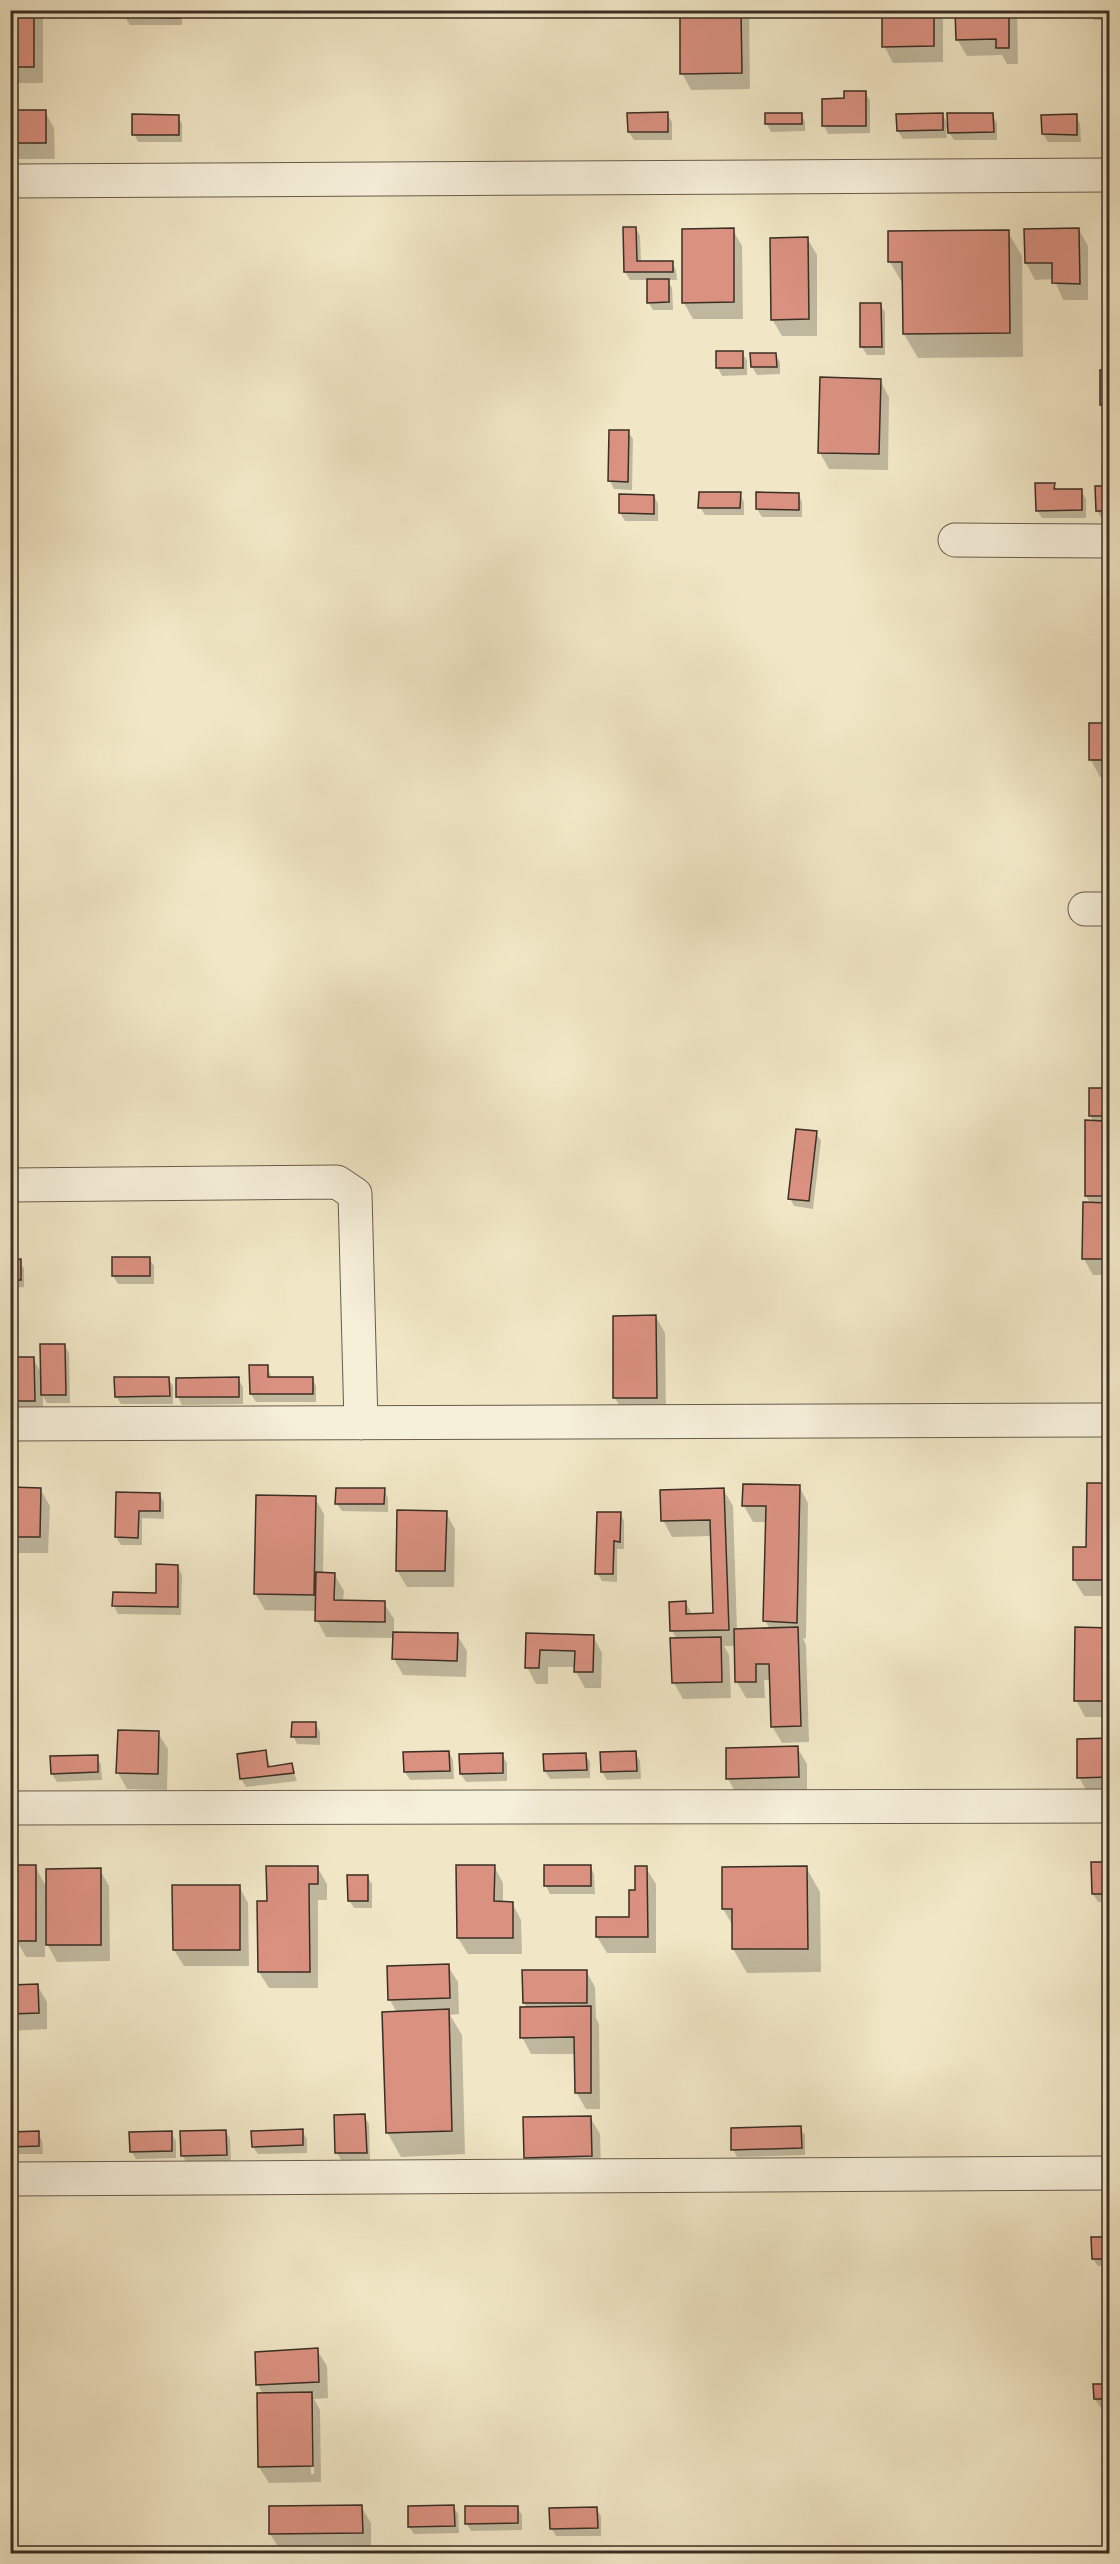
<svg xmlns="http://www.w3.org/2000/svg" width="1120" height="2564" font-family="'EB Garamond',serif">
<rect width="100%" height="100%" fill="#f1e7c6"/>
<filter id="stains"><feTurbulence type="fractalNoise" baseFrequency=".00333" numOctaves="4"/><feColorMatrix values="0 0 0 0 .2 0 0 0 0 .09 0 0 0 0 .02 0 0 0 .5 -.17"/></filter>
<radialGradient id="worn" r=".72"><stop offset=".6" stop-color="#630" stop-opacity="0"/><stop offset="1" stop-color="#630" stop-opacity=".3"/></radialGradient>
<path fill="#0003" fill-rule="evenodd" d="M10,10H40L43,16V83H10Z
M125,10H182V25H130L125,17Z
M681,10H749L750,89L691,90L682,73Z
M883,10H938L943,19V62L893,63L884,46Z
M957,10L1017,11L1018,64H1007L1002,55L967,56L957,39Z
M1088,10H1110V20H1094Z
M865,93L870,100V133L828,134L824,126L845,100Z
M10,111L45,112L54,128L55,159H10Z
M667,114L672,122V140H634L629,132Z
M801,114L805,122V131L771,132L767,124Z
M942,114L949,126L992,115L997,123V140H954L946,128L947,138L903,139L898,131Z
M178,116L182,124V142H138L134,134Z
M1076,116L1080,124L1081,142H1048L1043,134Z
M625,228H636L640,236L641,262H672L676,270L677,280H667L672,288L673,310H653L648,302V280H630L625,272Z
M733,230L742,246L743,319H693L684,303Z
M1079,230L1088,246V300H1063L1054,279L1035,280L1026,263V231Z
M1008,232L1022,256L1023,357L918,358L904,334V286L890,262Z
M807,238L817,255V336H782L772,319Z
M880,304L885,312V355H867L862,347Z
M742,353L747,360V375L722,376L718,368Z
M775,354L780,362V374L757,375L752,367Z
M1110,371V418L1101,404Z
M880,380L889,397L888,470L829,469L820,453Z
M628,432L633,439L632,490L614,489L610,481Z
M1054,485L1057,490L1081,491L1086,499V518H1042L1037,510Z
M1110,487V519H1102L1097,511Z
M740,494L744,502V515H705L700,507Z
M798,494L802,502V517H762L757,509Z
M654,496L658,504V521H625L620,513Z
M1090,725H1110V776L1100,777L1091,760Z
M1110,1090V1275H1093L1084,1259L1091,1204L1086,1196L1094,1122L1090,1115Z
M816,1133L821,1141L813,1209L794,1206L790,1198Z
M149,1258L154,1266V1284H118L113,1276Z
M10,1261H20L24,1269V1287L10,1288Z
M656,1317L665,1333L666,1414H624L615,1398Z
M65,1346L69,1353L70,1403H47L43,1396V1417H10V1359H33L42,1374Z
M267,1366L272,1378H312L316,1386V1402H256L251,1394Z
M168,1378L173,1386V1404H121L116,1396Z
M238,1379L243,1387V1404L182,1405L178,1397Z
M1110,1485V1596H1084L1074,1580Z
M799,1486L808,1503L806,1639L803,1638L806,1645L809,1742L782,1743L772,1726L771,1680H764L765,1698H746L737,1682L736,1646H724L729,1655L731,1698L683,1699L674,1683L677,1639L672,1631L686,1603L693,1616L714,1615L712,1536L672,1537L663,1520L723,1489L733,1506L737,1630L770,1629L765,1621L767,1522H753L744,1506Z
M10,1489H40L50,1506L48,1553H10Z
M384,1490L388,1498V1512L342,1511L337,1504Z
M117,1493L159,1494L164,1502V1519L142,1518V1545H121L116,1537Z
M315,1498L324,1514L323,1574H334L344,1591L343,1602L384,1603L394,1619V1633L457,1635L467,1651L466,1677L403,1675L394,1659L395,1638L326,1637L317,1620V1611L265,1610L255,1593Z
M446,1513L455,1529L454,1587H407L397,1570Z
M620,1513L624,1521V1549H617V1582L602,1581L597,1573Z
M178,1567L182,1575L181,1615L118,1614L114,1606L157,1594Z
M1110,1629V1717H1085L1076,1700Z
M528,1635L593,1636L602,1653L601,1688H585L576,1672V1667H548V1684H536L527,1667Z
M316,1724L320,1732V1745L297,1744L293,1736Z
M158,1733L168,1749L167,1790L127,1789L118,1773Z
M1110,1739V1793L1088,1794L1079,1777Z
M797,1747L807,1764V1793L737,1795L728,1779Z
M265,1752L271,1768L291,1765L297,1781L246,1787L241,1779L239,1755Z
M449,1752L453,1760L454,1779L410,1780L405,1772Z
M635,1753L640,1761L641,1779L607,1780L602,1772Z
M585,1754L590,1762V1778L550,1779L545,1771Z
M502,1755L507,1763V1781L466,1782L461,1774Z
M97,1757L101,1765L102,1780L57,1782L52,1774Z
M1110,1863V1901L1098,1902L1093,1894Z
M35,1866L47,1888L100,1870L109,1886L110,1961L57,1962L45,1940V1957H26L17,1941L16,1905H10V1867Z
M494,1866L503,1883V1903H512L521,1920L522,1954H468L458,1938Z
M590,1866L594,1874L595,1894H550L546,1886V1867Z
M317,1867L327,1884V1900H318V1988H269L259,1972L268,1902Z
M806,1867L820,1892L821,1972L747,1973L733,1949V1926L723,1909Z
M646,1868L656,1884V1953H607L597,1937L630,1919L636,1892Z
M367,1876L372,1884V1908H354L349,1900Z
M239,1886L248,1903L249,1966H184L174,1950L173,1887Z
M448,1966L458,1982L459,2014L450,2015L462,2035L465,2154L401,2157L387,2132L397,2013L390,2000Z
M586,1971L595,1987L596,2018L599,2024L600,2109H586L576,2092V2054H531L522,2037L527,2008L524,2003Z
M37,1985L47,2002V2029L10,2031V1986Z
M364,2116L369,2124L370,2160H341L337,2153Z
M590,2117L600,2134L601,2172L535,2174L525,2157Z
M800,2128L805,2135V2155L737,2157L733,2149Z
M226,2131L230,2139L231,2162L187,2163L182,2155Z
M302,2131L307,2139V2153L258,2154L253,2147Z
M10,2133H38L42,2141L43,2154H10Z
M171,2133L176,2141V2158L136,2159L131,2151Z
M1110,2239V2266H1098L1093,2259Z
M317,2350L327,2366L328,2398L314,2399L320,2410L321,2482L269,2483L259,2467L263,2394L258,2385L256,2353ZM310,2408H313L314,2474H311Z
M1110,2385V2406L1100,2407L1095,2399Z
M361,2506L371,2523V2549L280,2550L270,2534Z
M453,2506L458,2514L459,2533L414,2534L409,2527Z
M517,2507L522,2515V2530L471,2531L466,2523Z
M596,2508L601,2516V2536H556L551,2528Z"/>
<path fill="#da9180" stroke="#3b2e25" stroke-width="1.5" d="M10,10H34V67H10Z
M124,10H179V18L124,17Z
M680,10H741L742,73L680,74Z
M882,10H934V46L882,47Z
M955,10H1009V48H996V39L956,40Z
M844,91H866V126H822V99L844,98Z
M10,110H46V143H10Z
M668,112V132H628L627,113Z
M765,113H802V124H765Z
M943,113V130L897,131L896,114Z
M947,113H993L994,132L948,133Z
M132,114L179,115V135H132Z
M1077,114V135L1042,134L1041,115Z
M623,227H636L637,261H673V272H624Z
M734,228V302L682,303V229Z
M1079,228L1080,284L1052,283V263H1025L1024,229Z
M1009,230L1010,333L903,334L902,262H888V231Z
M808,237L809,319L771,320L770,238Z
M647,279H669V302L647,303Z
M860,303H881L882,347H860Z
M716,351H743V368H716Z
M750,353H776L777,367H751Z
M1110,369V405H1100V370Z
M820,377L881,379L879,454L818,453Z
M609,430H629L628,482L608,481Z
M1035,483H1055L1054,489H1082V510L1036,511Z
M1095,486H1110V511H1096Z
M699,492H741L740,508H698Z
M756,492L799,493V510L756,509Z
M619,494L654,495V514L619,513Z
M1089,723H1110V760H1089Z
M1089,1088H1110V1116H1089Z
M1085,1120L1104,1121V1128H1110V1196H1085Z
M796,1129L817,1131L809,1201L788,1199Z
M1083,1202L1108,1203L1110,1259H1082Z
M112,1257H150V1276H112Z
M21,1259V1280H10V1260Z
M656,1315L657,1398H613V1316Z
M40,1344H65L66,1395H41Z
M10,1357H34L35,1401H10Z
M249,1365H268V1377H313V1394H250Z
M114,1377H169L170,1396L115,1397Z
M239,1377V1397H176V1378Z
M1087,1483H1110V1580H1073V1547H1086Z
M743,1484L800,1485L797,1623L763,1621L766,1506H742Z
M10,1487L41,1488L40,1537H10Z
M336,1488H385L384,1504H335Z
M724,1488L729,1630L670,1631L669,1602L686,1601V1614L713,1613L710,1520L661,1521L660,1490Z
M116,1492L160,1493V1511H139L138,1538L115,1537Z
M256,1495L316,1496L314,1595L254,1594Z
M397,1510L447,1511L445,1571H396Z
M597,1512H621L620,1542L614,1541L613,1574H595Z
M156,1564L178,1565V1607L112,1606L113,1592L156,1593Z
M316,1572L335,1573L334,1600L385,1601V1622L315,1621Z
M798,1627L801,1726L771,1727L769,1664H756V1682H735L734,1629Z
M1075,1627L1110,1628V1701H1074Z
M393,1632L458,1633L457,1661L392,1659Z
M526,1633L594,1635L593,1672H574L575,1651L540,1650L539,1668H525Z
M721,1637L722,1682L672,1683L670,1638Z
M292,1722H316V1737H291Z
M118,1730L159,1731L158,1774L116,1773Z
M1110,1738V1777L1077,1778V1739Z
M798,1746L799,1777L726,1779V1748Z
M266,1750L268,1767L292,1763L294,1773L240,1779L237,1754Z
M449,1751L450,1771L404,1772L403,1752Z
M636,1751L637,1771L601,1772L600,1752Z
M503,1753V1773L460,1774L459,1754Z
M586,1753L587,1770L544,1771L543,1754Z
M98,1755V1772L51,1774L50,1756Z
M1091,1862H1110V1894H1092Z
M10,1865H36V1941H15V1889H10Z
M456,1865H495L494,1901L513,1902V1938H457Z
M544,1865H591V1886H544Z
M266,1866H318V1884H309L310,1972H258L257,1901H267Z
M635,1866H647L648,1937H596V1917H629V1890H635Z
M807,1866L808,1949H732V1909H722V1867Z
M101,1868V1945H46V1869Z
M347,1875H368V1901H348Z
M172,1885H240V1950H173Z
M449,1964L450,1998L388,2000L387,1966Z
M522,1970H587V2003H523Z
M38,1984L39,2013L10,2014V1985Z
M591,2006V2093H575L574,2037L520,2038V2007Z
M449,2009L452,2131L386,2133L382,2012Z
M365,2114L367,2153H335L334,2115Z
M591,2116L592,2156L524,2158L523,2117Z
M801,2126L802,2148L731,2150V2128Z
M303,2129V2145L252,2147L251,2131Z
M226,2130L227,2155L181,2156L180,2131Z
M39,2131V2146L10,2147V2132Z
M172,2131V2151L130,2152L129,2132Z
M1091,2237H1110V2259H1092Z
M1104,2288H1110V2340H1104Z
M318,2348L319,2382L256,2385L255,2352Z
M1093,2384H1110V2399H1094Z
M312,2392L313,2466L258,2467L257,2393Z
M362,2505L363,2533L269,2534V2506Z
M454,2505L455,2526L408,2527V2506Z
M465,2506H518V2523L465,2524Z
M597,2507L598,2528L550,2529L549,2508Z"/>
<g fill="none" stroke-linecap="round" stroke-linejoin="round">
<g stroke="#685c4d" stroke-width="35">
<path id="minor" d="M10,181L1110,175
M955,540L1110,541
M1085,909H1110
M10,1185L337,1182L355,1194L361,1423
M10,1424L1110,1420
M10,1808L1110,1806
M10,2179L1110,2173"/>
</g>
<use href="#minor" stroke="#f6efda" stroke-width="33"/>
</g>
<rect width="1120" height="2564" fill="none" stroke="#f1e7c6" stroke-width="36"/>
<rect x="12" y="12" width="1096" height="2540" fill="none" stroke="#3b2e25" stroke-width="3"/>
<rect x="18" y="18" width="1084" height="2528" fill="none" stroke="#3b2e25" stroke-width="1.5"/>
<rect width="100%" height="100%" filter="url(#stains)"/>
<rect width="100%" height="100%" fill="url(#worn)"/>
</svg>
